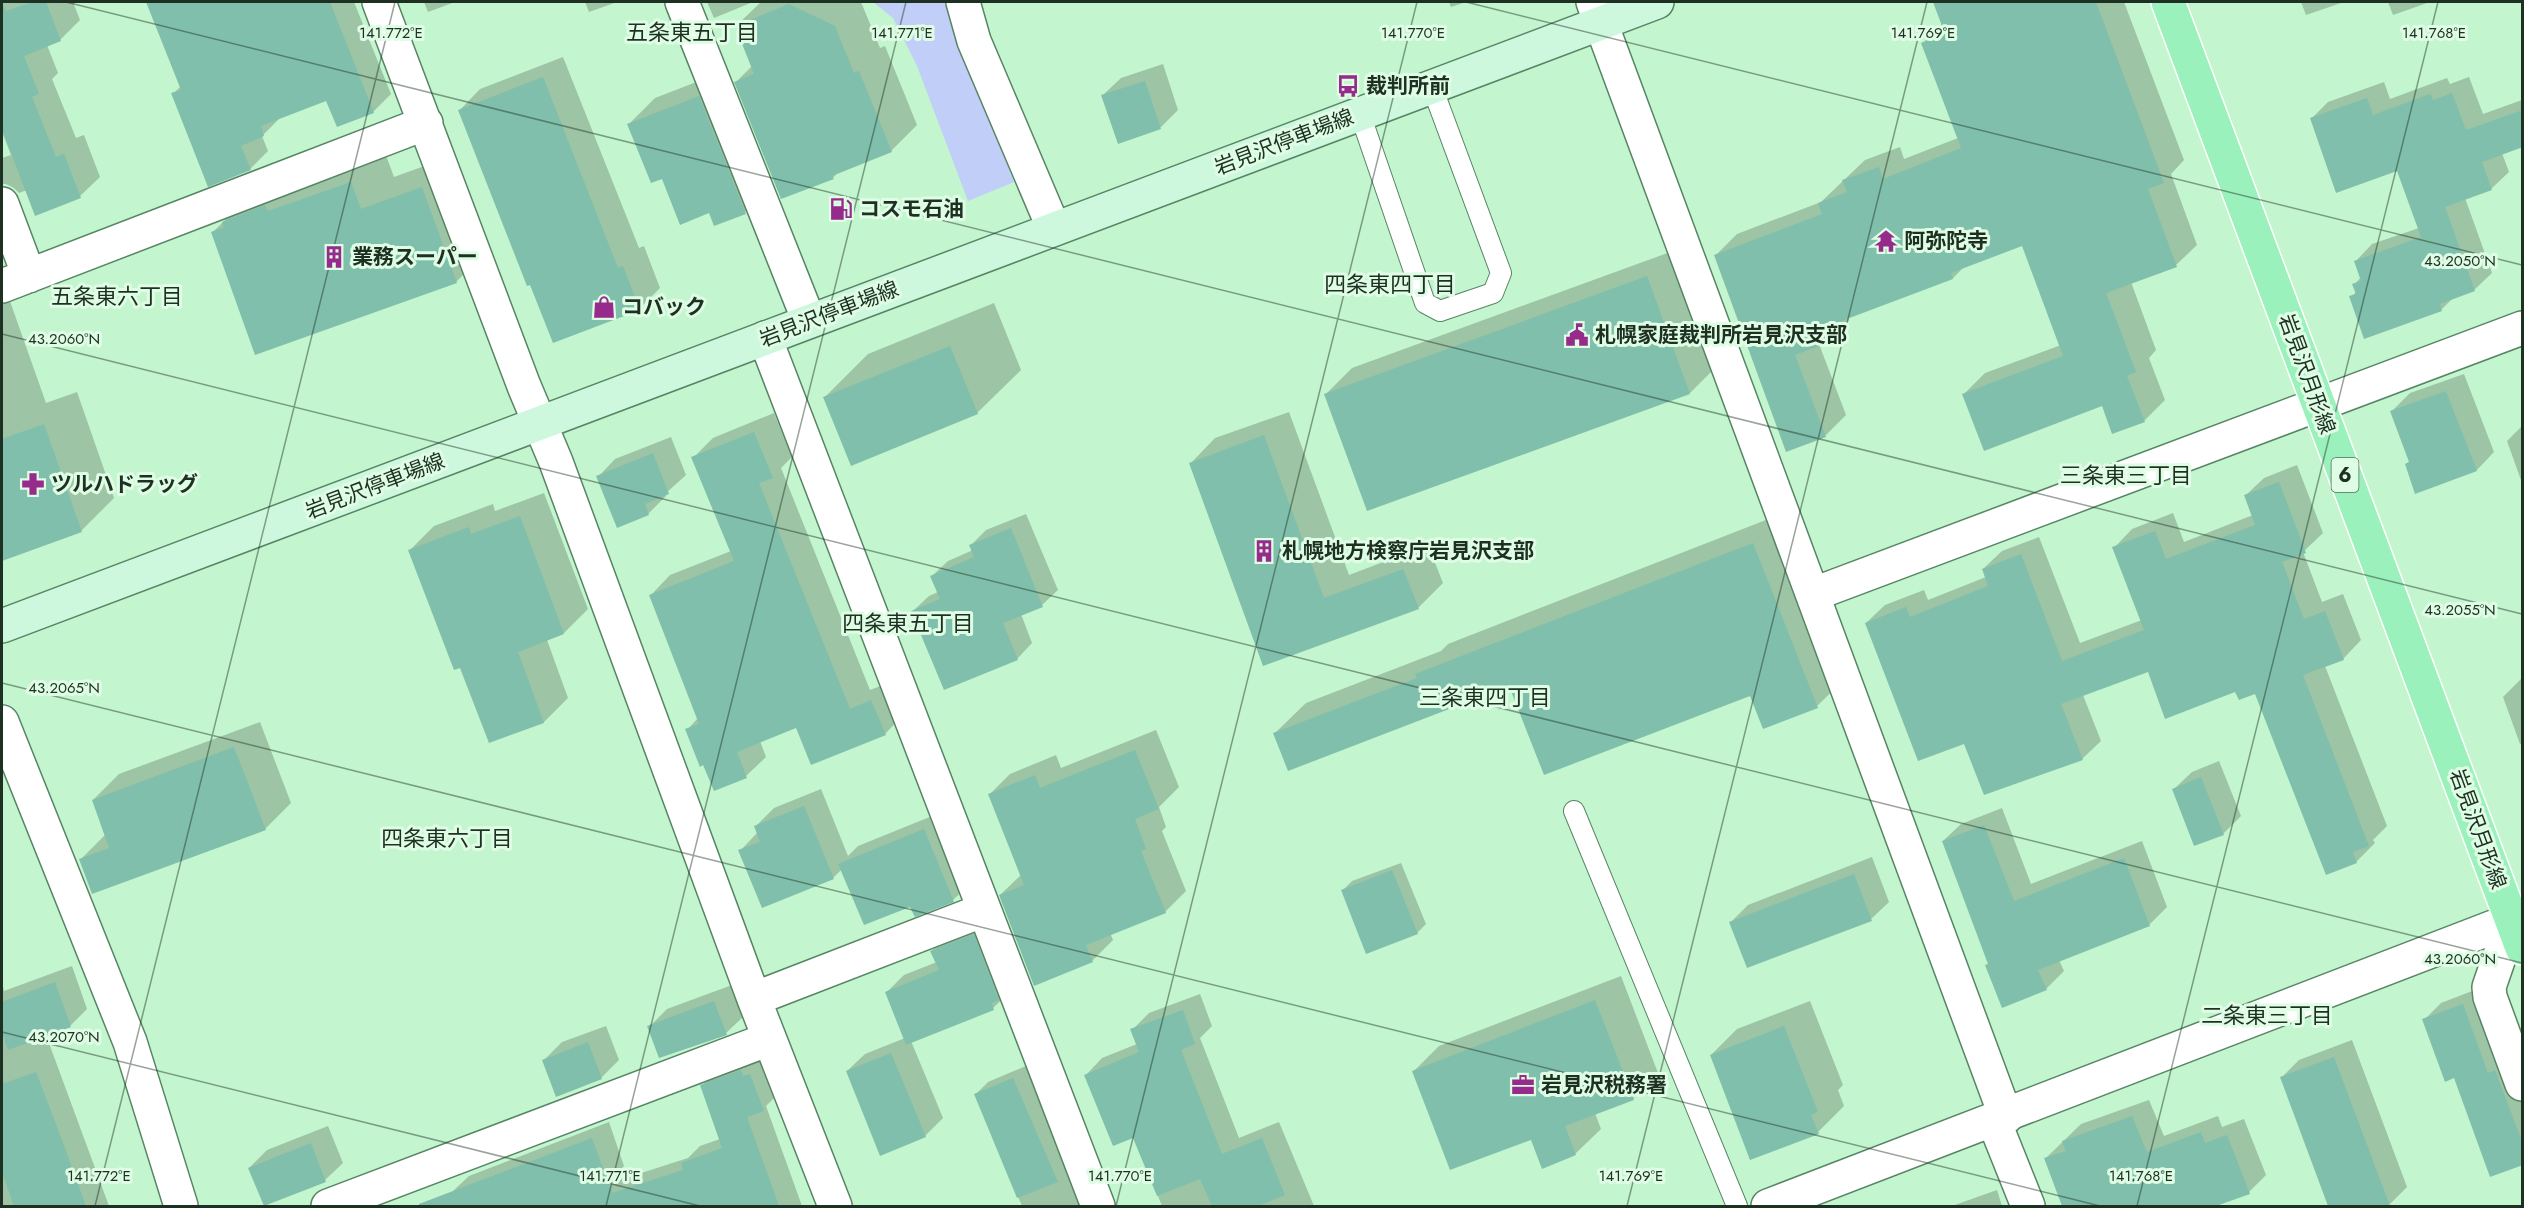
<svg xmlns="http://www.w3.org/2000/svg" width="2524" height="1208" font-family="Jost,'Noto Sans JP',sans-serif">
<rect width="100%" height="100%" fill="#c3f5cf"/>
<path fill="#c1cef8" d="M873,2H945L1014,182L968,201L917,66L893,18Z"/>
<path fill="#0003" d="M2,2H73L80,20L60,40L47,45L58,73L52,79L76,138L84,135L100,177L80,196L27,190L19,193L14,188L6,184H3L2,189V158L11,155L2,132Z
M148,2H354L391,94L373,112L327,99L282,116L262,136L268,151L250,169L173,94L181,86Z
M424,2H455L428,12Z
M585,2H617L589,12Z
M707,2H753L714,18Z
M761,2H861L880,48L885,46L917,125L891,151L839,171L833,178L736,82L752,66L736,26Z
M1449,2H1466L1451,7Z
M1935,2H2124L2184,160L2171,174L2197,245L2176,265L2131,282L2156,350L2149,358L2165,400L2144,421L2103,404L1964,394L1985,373L2061,345L2023,244L1964,267L1953,278L1848,317L1849,320L1828,340L1819,344L1846,415L1825,436L1716,255L1737,234L1821,202L1865,160L1900,147L1904,159L1958,138L1923,43L1943,23Z
M2301,2H2344L2306,15Z
M2388,2H2430L2393,15Z
M563,57L639,248L644,246L660,288L639,309L460,110L480,89Z
M1163,64L1178,110L1161,127L1119,142L1103,95L1121,78Z
M725,71L771,187L745,212L710,211L663,177L629,124L655,98Z
M2469,77L2483,114L2522,100V146L2502,153L2509,172L2491,189L2465,198L2492,273L2474,290L2454,297L2441,310L2351,297L2356,292L2354,285L2361,277L2355,262L2372,244L2419,228L2398,169L2311,119L2328,102L2384,82L2390,99L2447,78L2450,84Z
M384,150L394,177L455,155L489,249L456,282L213,232L246,199Z
M1673,251L1716,367L1690,393L1368,510L1326,394L1352,368Z
M6,290L46,403L77,392L114,498L81,531L2,559V291Z
M994,303L1021,370L977,413L824,398L868,354Z
M2464,374L2494,452L2477,470L2406,464L2410,461L2392,411L2410,393Z
M1289,412L1349,575L1428,545L1443,583L1418,608L1264,664L1191,463L1215,438Z
M774,413L792,457L781,468L870,690L891,682L904,714L885,734L797,726L760,741L766,757L746,776L687,730L698,718L651,595L670,575L731,551L693,458L713,438Z
M2522,426V483L2507,441Z
M671,437L686,475L665,494L666,496L648,514L598,477L615,459Z
M2297,465L2323,533L2303,552L2322,602L2343,594L2361,640L2343,659L2325,666L2387,826L2373,840L2375,843L2356,862L2256,692L2236,690L2149,670L2083,695L2101,741L2082,759L1965,742L1866,623L1885,605L1924,590L1928,600L1986,577L1983,569L2002,551L2039,537L2080,643L2142,620L2114,548L2132,529L2173,513L2184,542L2253,515L2245,496L2264,478Z
M544,493L588,609L564,633L547,640L568,698L544,722L490,742L461,666L410,550L434,526L493,504L495,511Z
M1784,513L1848,676L1817,706L1751,694L1510,684L1275,733L1306,703L1441,651L1448,644Z
M1026,514L1058,590L1042,605L1021,614L1032,643L1017,659L913,611L929,596L938,592L932,576L948,561L973,550L971,545L986,530Z
M2522,678V744H2520L2503,697Z
M260,722L291,803L265,829L81,859L106,834L93,800L119,774Z
M1156,730L1179,787L1159,807L1166,827L1162,831L1186,891L1165,912L1110,933L1113,940L1092,961L1000,895L1022,874L989,795L1010,774L1056,755L1061,768Z
M2219,761L2241,816L2223,834L2174,789L2192,772Z
M821,789L848,856L858,846L942,812L971,883L953,900L911,905L842,869L833,878L740,851L758,832L756,826L774,808Z
M2002,808L2031,884L2142,841L2167,907L2149,925L2059,960L2064,971L2046,989L1990,963L1943,841L1961,824Z
M1872,857L1889,902L1871,919L1731,922L1748,905Z
M1401,863L1426,924L1417,933L1343,890L1352,881Z
M991,917L1011,991L993,1008L911,1041L943,1118L925,1136L847,1071L865,1054L905,1038L887,992L904,975L937,962L932,951L950,933Z
M72,966L87,1009L70,1026L46,1035L109,1206H2V983L4,991Z
M1621,976L1658,1073L1633,1099L1595,1113L1601,1129L1575,1154L1532,1138L1414,1071L1439,1046Z
M732,985L744,1016L726,1033L649,1027L667,1009Z
M2480,988L2522,1082V1164L2455,1076L2424,1020L2441,1003Z
M1200,994L1212,1026L1200,1038L1239,1138L1279,1122L1314,1206H1162L1134,1136L1086,1075L1102,1058L1137,1044L1132,1030L1149,1013Z
M1810,1001L1843,1085L1838,1090L1844,1106L1818,1132L1711,1055L1737,1029Z
M606,1026L619,1060L601,1078L544,1060L562,1042Z
M2352,1040L2407,1187L2389,1205L2384,1206H2329L2282,1077L2299,1060Z
M758,1053L780,1092L766,1106L802,1206H592L590,1201L607,1184L688,1158L700,1146L720,1139L702,1086L719,1068Z
M1026,1066L1085,1206H1022L976,1094L988,1082Z
M2149,1100L2164,1136L2218,1116L2222,1127L2244,1119L2266,1175L2249,1192L2211,1206H2069L2046,1158L2081,1124Z
M609,1122L624,1166L608,1182L540,1206H458L452,1192L469,1176Z
M328,1126L343,1163L325,1180L249,1168L267,1150Z
M1997,1190L2002,1206H1952Z"/>
<path fill="#80bfab" d="M33,2H46L61,41L24,56L39,94L32,97L56,157L64,154L81,198L35,216L2,129V5H3L6,11Z
M146,2H330L374,113L337,127L326,101L261,126L264,136L241,146L251,170L208,187L171,93L181,90Z
M1933,2H2096L2164,183L2148,189L2177,267L2106,293L2136,372L2127,376L2145,422L2112,434L2102,406L1984,451L1962,394L2063,356L2022,246L1951,273L1953,279L1823,328L1829,342L1795,355L1826,437L1786,452L1714,255L1822,214L1818,203L1847,192L1842,180L1879,167L1883,179L1961,148L1921,43L1945,34Z
M789,4L835,26L854,73L859,71L892,152L832,176L834,179L781,199L734,82L754,74L735,26Z
M543,77L618,268L623,266L640,310L553,343L530,285L527,286L458,110Z
M1145,81L1161,129L1118,144L1101,95Z
M2452,93L2466,130L2523,110V147L2482,162L2492,190L2445,207L2475,291L2440,304L2442,311L2364,339L2349,296L2356,294L2352,284L2361,281L2354,261L2421,237L2397,171L2336,193L2310,118L2367,98L2373,115L2430,94L2433,100Z
M699,96L746,214L714,226L709,213L680,225L662,179L651,183L627,124Z
M351,182L361,209L422,187L457,283L255,355L211,232L224,227L222,222L265,205L268,211Z
M1647,276L1690,394L1367,511L1324,394Z
M950,346L978,414L851,466L823,397Z
M2446,391L2477,471L2415,494L2405,464L2409,462L2390,411Z
M44,424L82,532L2,561V439Z
M754,432L773,478L759,483L850,709L871,700L886,735L811,765L796,728L737,752L747,778L714,791L703,765L700,767L685,729L699,724L649,595L734,561L691,457Z
M1264,435L1324,598L1403,569L1419,609L1263,666L1189,463Z
M653,453L669,494L645,504L649,515L617,528L596,476Z
M2279,482L2306,553L2282,562L2304,619L2325,611L2344,660L2303,675L2369,846L2353,852L2357,863L2326,875L2255,694L2239,700L2235,692L2165,719L2148,672L2061,704L2083,760L1984,795L1964,744L1918,761L1865,623L1906,607L1910,617L1988,586L1982,569L2021,554L2062,661L2144,630L2112,547L2155,531L2166,559L2255,525L2244,495Z
M520,516L564,634L518,652L544,723L489,743L460,668L454,670L408,550L469,527L471,534Z
M1011,528L1043,607L1003,623L1018,660L944,690L911,611L940,599L930,576L974,557L969,545Z
M1753,543L1818,708L1763,729L1750,696L1544,775L1509,686L1288,771L1273,733L1417,678L1415,674Z
M234,747L266,830L92,894L79,859L109,848L92,800Z
M1135,750L1159,809L1135,819L1146,849L1141,851L1166,913L1086,945L1093,962L1034,986L999,895L1024,885L988,794L1035,775L1040,788Z
M2201,777L2224,835L2194,846L2172,789Z
M804,806L834,879L762,908L738,850L760,842L754,826Z
M1984,825L2014,901L2124,858L2150,926L2038,970L2047,990L2002,1008L1985,965L1988,964L1942,841Z
M924,829L954,902L915,917L910,907L864,925L838,864Z
M1392,870L1418,934L1366,954L1341,890Z
M1854,874L1872,921L1747,968L1729,922Z
M974,934L999,1000L992,1003L994,1010L906,1045L885,992L939,970L930,951Z
M55,982L71,1027L8,1050L2,1032V1002Z
M1595,1000L1634,1100L1565,1126L1576,1155L1542,1169L1531,1140L1450,1170L1412,1071Z
M714,1001L727,1035L659,1058L647,1026Z
M2463,1004L2488,1073L2495,1070L2523,1144V1165L2490,1177L2454,1078L2445,1082L2422,1019Z
M1183,1010L1195,1044L1181,1050L1222,1154L1262,1138L1285,1195L1258,1206H1212L1200,1179L1157,1196L1133,1138L1113,1146L1084,1075L1139,1052L1130,1029Z
M1784,1026L1818,1112L1811,1115L1819,1134L1750,1160L1710,1055Z
M588,1042L602,1079L556,1097L542,1060Z
M891,1053L926,1137L880,1156L846,1071Z
M2334,1057L2390,1206H2328L2280,1077Z
M741,1070L743,1076L750,1074L764,1111L747,1117L779,1206H419V1204L592,1138L612,1193L683,1170L681,1163L722,1148L700,1085Z
M36,1072L62,1140L86,1206H14L2,1172V1084Z
M1013,1078L1058,1182L1017,1198L974,1094Z
M2132,1116L2147,1152L2201,1132L2205,1143L2227,1135L2250,1194L2216,1206H2062L2044,1158L2066,1151L2062,1141Z
M311,1143L326,1182L264,1206L248,1168Z"/>
<g fill="none" stroke-linecap="round" stroke-linejoin="round">
<g stroke="#578564" stroke-width="22">
<path id="service" d="M1360,114L1425,303L1440,311L1493,293L1501,273L1432,87
M1574,811L1737,1206"/>
</g>
<g stroke="#578564" stroke-width="36">
<path id="minor" d="M379,2L524,386L556,462L754,999L835,1206
M682,2L809,321
M963,2L974,41L1054,229
M1593,2L2006,1117
M2,204L29,276
M2,286L426,123
M765,338L1098,1206
M2,722L130,1042L181,1206
M2522,926L2512,920L2489,987L2490,997L2522,1084
M754,999L984,910
M328,1206L769,1039"/>
</g>
<g stroke="#578564" stroke-width="36">
<path id="tertiary" d="M1814,594L2522,328
M1994,1121L2028,1206
M1768,1206L2522,916"/>
</g>
<g stroke="#578564" stroke-width="36">
<path id="secondary" d="M2,626L1657,2"/>
</g>
<g stroke="#fff" stroke-width="36">
<path id="primary" d="M2168,2L2522,948"/>
</g>
<use href="#service" stroke="#fff" stroke-width="20"/>
<use href="#minor" stroke="#fff" stroke-width="33"/>
<use href="#tertiary" stroke="#fff" stroke-width="33"/>
<use href="#secondary" stroke="#cdf8dd" stroke-width="33"/>
<use href="#primary" stroke="#9bf1bb" stroke-width="33"/>
</g>
<path fill="none" stroke="#1d3022" stroke-width="1.5" stroke-opacity="0.45" d="M66,2L2522,614M1466,2L2522,265M2,334L2522,963M2,683L2100,1206M2,1032L700,1206M95,1206L395,2M606,1206L906,2M1116,1206L1417,2M1627,1206L1927,2M2137,1206L2438,2"/>
<defs>
<g id="bus-bare" transform="scale(1.8)"><path d="M-5-6H5V4H4V6H2V4H-2V6H-4V4H-5ZM-3.5-4V0h7V-4ZM-3.5 1.2v1.5H-2V1.2ZM2 1.2v1.5H3.5V1.2Z" fill="#972b8c" stroke="#dffce5" stroke-width="2.5" paint-order="stroke"/></g>
<g id="fuel-bare" transform="scale(1.8)"><path d="M-5.5-6h7V0h2V4h1.3V-2.5L3-4.5l.8-.8L6-3V5H2.5V1h-1V6h-7ZM-4.2-4.7v3.2H.2V-4.7Z" fill="#972b8c" stroke="#dffce5" stroke-width="2.5" paint-order="stroke"/></g>
<g id="temple-bare" transform="scale(1.8)"><path d="M0-6L5-2H3V0L6.5 2.5H4V6H1.5V3h-3V6H-4V2.5H-6.5L-3 0V-2H-5Z" fill="#972b8c" stroke="#dffce5" stroke-width="2.5" paint-order="stroke"/></g>
<g id="building-bare" transform="scale(1.8)"><path d="M-4-6H4V6H1V3H-1V6H-4ZM-2.5-4.3h1.7v1.8h-1.7ZM.8-4.3h1.7v1.8H.8ZM-2.5-1h1.7V.8h-1.7ZM.8-1h1.7V.8H.8Z" fill="#972b8c" stroke="#dffce5" stroke-width="2.5" paint-order="stroke"/></g>
<g id="shop-bare" transform="scale(1.8)"><path d="M-5-2.5h2.3a2.7 3.5 0 0 1 5.4 0H5L5.5 6h-11ZM-1.5-2.5h3a1.5 2.3 0 0 0-3 0Z" fill="#972b8c" stroke="#dffce5" stroke-width="2.5" paint-order="stroke"/></g>
<g id="civic-bare" transform="scale(1.8)"><path d="M-.6-6.5H3V-4.5H.6V-3L4-1V1h2V6H-6V1h2V-1L-.6-3ZM-1.2 2.5V6h2.4V2.5Z" fill="#972b8c" stroke="#dffce5" stroke-width="2.5" paint-order="stroke"/></g>
<g id="pharmacy-bare" transform="scale(1.8)"><path d="M-2-6h4v4h4v4h-4v4h-4v-4h-4v-4h4Z" fill="#972b8c" stroke="#dffce5" stroke-width="2.5" paint-order="stroke"/></g>
<g id="office-bare" transform="scale(1.8)"><path d="M-6-3h4V-5.5h4V-3h4V5H-6ZM-1-4.5V-3h2v-1.5ZM-6 0V1H6V0Z" fill="#972b8c" stroke="#dffce5" stroke-width="2.5" paint-order="stroke"/></g>
</defs>
<g fill-rule="evenodd">
<use href="#bus-bare" x="1348" y="86"/>
<use href="#fuel-bare" x="841" y="209"/>
<use href="#temple-bare" x="1886" y="241"/>
<use href="#building-bare" x="334" y="257"/>
<use href="#shop-bare" x="604" y="307"/>
<use href="#civic-bare" x="1577" y="335"/>
<use href="#pharmacy-bare" x="33" y="484"/>
<use href="#building-bare" x="1264" y="551"/>
<use href="#office-bare" x="1523" y="1085"/>
</g>
<g text-anchor="middle" stroke-width="6" stroke-linejoin="round" paint-order="stroke">
<rect fill="#dffce5" stroke="#576d5c" stroke-width="1.5" x="2331.5" y="458" width="27" height="34" rx="4.5"/>
<g font-size="20" font-weight="bold" fill="#1d3022">
<text x="2345" y="482">6</text>
</g>
<g font-size="21" font-weight="bold" fill="#1d3022" stroke="#dffce5" text-anchor="start">
<text x="1366" y="93">裁判所前</text>
<text x="859" y="216">コスモ石油</text>
<text x="1904" y="248">阿弥陀寺</text>
<text x="352" y="264">業務スーパー</text>
<text x="622" y="314">コバック</text>
<text x="1595" y="342">札幌家庭裁判所岩見沢支部</text>
<text x="51" y="491">ツルハドラッグ</text>
<text x="1282" y="558">札幌地方検察庁岩見沢支部</text>
<text x="1541" y="1092">岩見沢税務署</text>
</g>
<g font-size="21" fill="#1d3022" stroke="#dffce5">
<text transform="translate(1284 142) rotate(-21)" y="7">岩見沢停車場線</text>
<text transform="translate(829 314) rotate(-21)" y="7">岩見沢停車場線</text>
<text transform="translate(2307 374) rotate(70)" y="7">岩見沢月形線</text>
<text transform="translate(375 486) rotate(-21)" y="7">岩見沢停車場線</text>
<text transform="translate(2478 829) rotate(70)" y="7">岩見沢月形線</text>
</g>
<g font-size="22" fill="#1d3022" stroke="#dffce5">
<text x="692" y="40">五条東五丁目</text>
<text x="1390" y="292">四条東四丁目</text>
<text x="117" y="304">五条東六丁目</text>
<text x="2126" y="483">三条東三丁目</text>
<text x="908" y="631">四条東五丁目</text>
<text x="1485" y="705">三条東四丁目</text>
<text x="447" y="846">四条東六丁目</text>
<text x="2267" y="1023">二条東三丁目</text>
</g>
</g>
<g font-size="15" text-anchor="middle" fill="#1d3022" stroke="#dffce5" stroke-width="6" stroke-linejoin="round" paint-order="stroke">
<text x="391" y="38">141.772°E</text>
<text x="902" y="38">141.771°E</text>
<text x="1413" y="38">141.770°E</text>
<text x="1923" y="38">141.769°E</text>
<text x="2434" y="38">141.768°E</text>
<text x="2460" y="266">43.2050°N</text>
<text x="64" y="344">43.2060°N</text>
<text x="2460" y="615">43.2055°N</text>
<text x="64" y="693">43.2065°N</text>
<text x="2460" y="964">43.2060°N</text>
<text x="64" y="1042">43.2070°N</text>
<text x="99" y="1181">141.772°E</text>
<text x="610" y="1181">141.771°E</text>
<text x="1120" y="1181">141.770°E</text>
<text x="1631" y="1181">141.769°E</text>
<text x="2141" y="1181">141.768°E</text>
</g>
<rect width="2524" height="1208" fill="none" stroke="#1d3022" stroke-width="6"/>
</svg>
